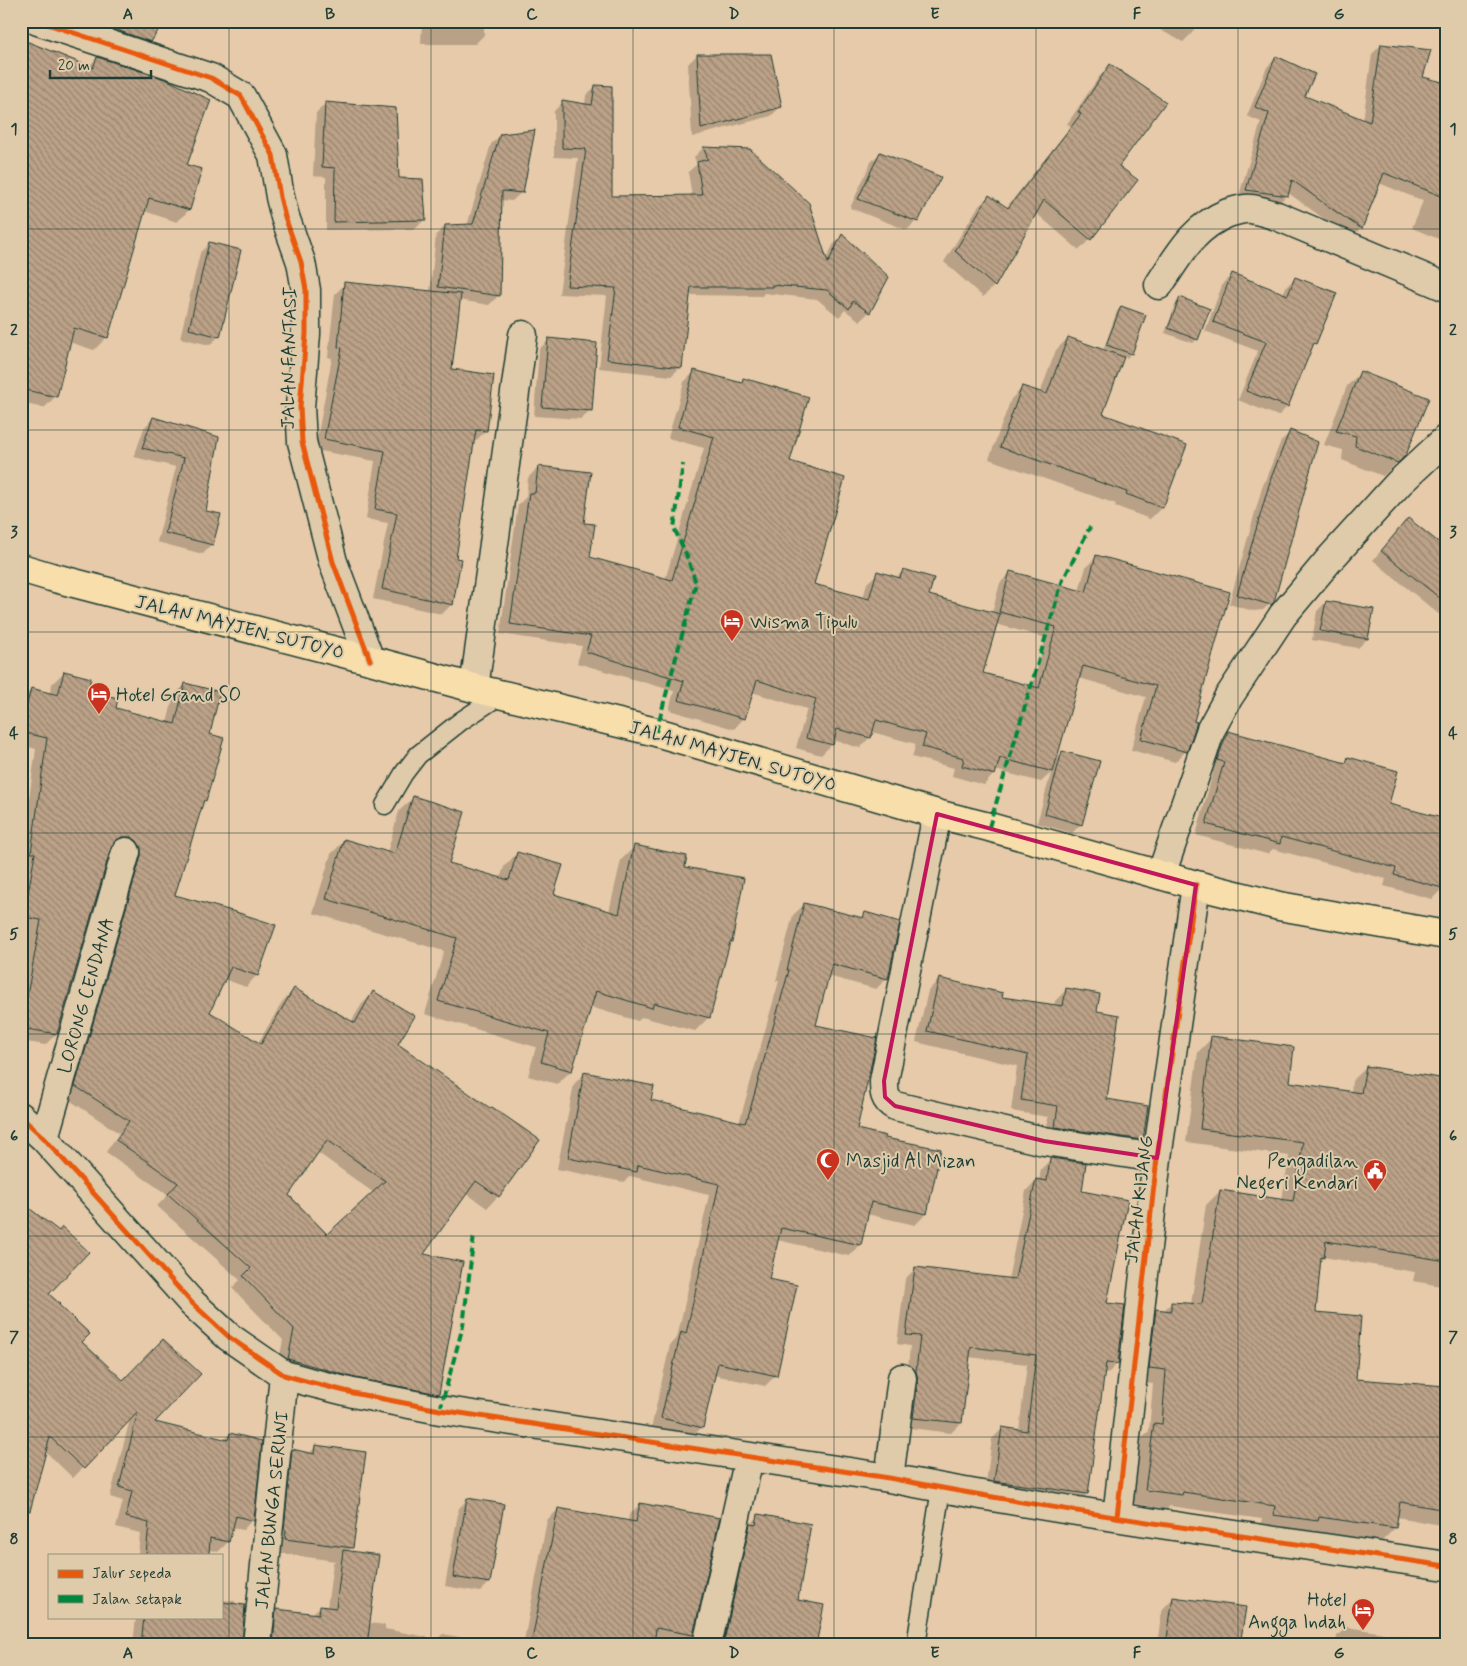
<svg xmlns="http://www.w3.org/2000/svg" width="1467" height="1666" font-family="Mynerve,sans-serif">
<defs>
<pattern id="building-back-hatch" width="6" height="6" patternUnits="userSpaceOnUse" patternTransform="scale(1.25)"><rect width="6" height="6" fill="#bba187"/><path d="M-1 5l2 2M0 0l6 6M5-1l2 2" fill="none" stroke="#97846f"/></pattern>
</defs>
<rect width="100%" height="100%" fill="#e6caa9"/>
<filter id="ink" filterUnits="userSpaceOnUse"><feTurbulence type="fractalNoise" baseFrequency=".02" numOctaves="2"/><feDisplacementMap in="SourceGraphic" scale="10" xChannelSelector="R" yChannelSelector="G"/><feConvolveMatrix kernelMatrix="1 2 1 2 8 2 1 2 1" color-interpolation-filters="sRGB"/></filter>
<g filter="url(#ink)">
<path fill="#0003" fill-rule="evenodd" d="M105,21H162L150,41L141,50L99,36Z
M422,21H484V35L475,44H421Z
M1143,21H1198L1192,33L1183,42Z
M21,41L88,67L97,58L185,166L201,170L189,210L177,222L144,211L106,338L94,350L69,342L56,396L44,408L21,403Z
M1381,45L1421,78L1446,84V242L1412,228L1423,201L1379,183L1361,228L1352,237L1320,216L1287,192L1286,196L1277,205L1238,199L1261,122L1247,116L1267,67L1276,58L1304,96L1363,121L1372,54Z
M697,55L780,107L771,116L692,137L688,64Z
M1110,66L1117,167L1090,239L1079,250L1036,213L994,286L983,297L944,262L978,207L989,196L1006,208L1071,126L1067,124L1099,77Z
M596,86L611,197L692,196L688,172L697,164L694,157L703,148L750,151L826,260L833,245L842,236L869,312L860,321L845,310L839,317L817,299L764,293L762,296L688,295L681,367L671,376L599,368L607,296L559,294L578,158L554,157V111L563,102L585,105L586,95Z
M325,104L398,179L424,220L415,229L326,230V177L313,176L316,113Z
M501,135L522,192L512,201L501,200L498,296L489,305L459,300L451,371L486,430L476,441L473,440L455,559L452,604L442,614L373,599L388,523L366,519L375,461L315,450L332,358L328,357L335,294L345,284L430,292L436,235L445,226H467L491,144Z
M880,153L916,221L907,230L850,208L871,162Z
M209,244L219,336L210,345L180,338L200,253Z
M1233,274L1283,294L1286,287L1295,278L1315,343L1311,348L1287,407L1278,416L1238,400L1258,351L1205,331L1223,283Z
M1181,299L1197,339L1193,343L1165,333L1176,303Z
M1121,307L1131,353L1127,358L1123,356L1102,415L1162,507L1150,519L1115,506L1116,504L989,459L1011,399L1023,387L1040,393L1056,350L1068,338L1103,351L1117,311Z
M549,340L590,410L581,419L534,416L539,349Z
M695,371L739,384L744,380L788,462L812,585L863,599L867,583L878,573L896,578L903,571L928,595L992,613L1000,583L1010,573L1079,591L1086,567L1096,557L1228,593L1186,751L1175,762L1131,750L1146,697L1079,678L1055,760L1063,753L1081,824L1072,833L1037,823L1051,773L1041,782L995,770L994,774L984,785L952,776L954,768L912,757L916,744L872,732L870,737L860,748L833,740L832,744L821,755L796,748L807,709L752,692L744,718L734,729L669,710L674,691L577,663L582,646L500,634L518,505L526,497L528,478L538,467L583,524L589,557L665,580L704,448L668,438L684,382ZM996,624L1046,638L1032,688L982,674Z
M1361,372L1405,455L1383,476L1342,460L1343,450L1324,445L1347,386Z
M153,418L218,438L205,511L212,544L203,554L157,542L176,467L134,457L144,428Z
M1290,432L1273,601L1263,610L1253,611L1229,604L1262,488L1281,441Z
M1408,519L1442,547L1446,543V611L1441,616L1373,560Z
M1326,602L1367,639L1358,648L1312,640L1317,611Z
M64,672L86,692L114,709L167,723L174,695L186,684L209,735L205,800L201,804L174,896L257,975L246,987L224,979L208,1013L258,1043L283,1001L294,989L351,1022L362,1004L373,993L396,1045L498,1196L487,1208L466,1193L422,1255L438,1393L426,1405L277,1370L283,1340L232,1288L240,1280L157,1206L168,1195L106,1152L119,1133L65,1097L119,848H110L56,1034L45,1045L21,1041V883L25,865L21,864V856L36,749L21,745V700L32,690L50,694L52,684ZM317,1152L374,1193L327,1236L287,1195Z
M1228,732L1343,764L1348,759L1387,805L1443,888L1432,899L1384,886L1386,879L1273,849L1267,854L1196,835L1213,773L1206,772L1217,744Z
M413,798L448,864L500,879L504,867L517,853L553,895L609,912L621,860L635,846L683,868L731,942L728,945L709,1017L695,1031L642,1017L638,1021L590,1007L571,1071L557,1084L528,1076L536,1047L425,1014L444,951L313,913L331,854L344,841L387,853L399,811Z
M805,904L860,919L865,914L887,978L876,989L828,976L815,1025L855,1130L884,1139L939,1150L926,1214L915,1225L867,1214L860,1245L849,1256L777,1240L767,1280L776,1375L765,1386L714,1375L702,1427L691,1438L651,1429L670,1345L677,1338L709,1195L630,1176L624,1182L557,1169L574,1084L585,1073L650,1101L739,1123L779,981H776L793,915Z
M939,979L1000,998L1054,1006L1055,1001L1066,990L1095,1012L1105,1100L1142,1139L1130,1151L1044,1138L1048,1117L1011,1111L1017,1066L916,1042L928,991Z
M1212,1038L1288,1083L1351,1093L1352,1081L1366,1068L1446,1081V1287L1413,1281L1415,1272L1323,1257L1319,1260L1315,1314L1354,1380L1446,1387V1526L1397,1517L1395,1528L1381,1542L1307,1531L1303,1534L1260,1529L1262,1519L1170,1506L1167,1509L1132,1503L1141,1439L1149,1431L1153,1384L1136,1382L1142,1324L1156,1310L1163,1311L1172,1303L1191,1304L1206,1205L1220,1191L1282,1200L1289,1156L1186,1142L1198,1052Z
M1051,1159L1081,1192L1117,1364L1107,1374L1103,1373L1087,1494L1077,1504L985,1491L992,1439L1002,1429L1019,1431L1027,1364L969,1357L961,1423L951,1433L903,1427L910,1346L897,1344L905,1279L915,1269L1008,1280L1026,1191L1036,1180L1039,1181L1041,1169Z
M21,1204L47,1294L80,1342L153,1422L224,1440L230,1434L252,1520L243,1530L231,1527L228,1542L218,1552L208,1549L207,1555H138L140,1533L116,1527L123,1501L110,1497L130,1419L73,1478L45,1451L31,1501L21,1511Z
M316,1447L352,1548L347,1552L369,1623L385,1625V1629L437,1639L443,1634L491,1643L497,1637L524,1641L547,1520L559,1509L628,1522L629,1515L640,1504L718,1519L691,1645H273L320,1607L327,1608L333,1563L335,1561L272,1552L279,1464L293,1450L308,1454Z
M468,1499L503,1505L489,1583L480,1592L445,1586L459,1508Z
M759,1516L796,1601L815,1645H715L739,1536Z
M1173,1598L1239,1645H1157L1162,1610Z
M221,1600L235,1601L240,1645H133L136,1617H221Z
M1347,1627L1414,1638L1412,1645H1336L1337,1636Z"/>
<path fill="url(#building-back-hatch)" stroke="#1f3d34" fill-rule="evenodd" d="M110,21H164L151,42L108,27Z
M26,41L93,68L97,57L165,79L211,100L187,165L202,169L190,210L149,198L108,338L74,328L57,397L21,389V58Z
M1381,44L1431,50L1423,77L1446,83V198L1384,173L1362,229L1329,207L1292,180L1288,196L1246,190L1269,113L1255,107L1276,56L1315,74L1305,96L1370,122Z
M697,54H771L782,107L701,129Z
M1110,64L1166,102L1119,166L1138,180L1091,240L1044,200L995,287L955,251L989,195L1008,208L1081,114L1078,112Z
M595,85L612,86V196L702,195L697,162L708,159L703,147L750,149L809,203L828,263L842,234L889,277L870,313L853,301L849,309L827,290L772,285V287H691L682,368L607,359L616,288L567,286L586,149L562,148V100L592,105Z
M325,102L396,108L399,178L423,179L426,220L334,222L335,168L322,167Z
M535,130L523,193L502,191L500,296L438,287L445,225L473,224L500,134Z
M880,152L941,177L918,222L858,199Z
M209,242L241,250L220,337L189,329Z
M1232,273L1288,295L1295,277L1337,293L1316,344L1314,343L1288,407L1246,391L1266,342L1213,322Z
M344,282L461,294L452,369L494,375L487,431L476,430L456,558L461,559L453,605L382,589L397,513L375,509L385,451L324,439L342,348L338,347Z
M1180,297L1210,309L1198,340L1168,328Z
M1121,306L1146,315L1132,354L1106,345Z
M1068,337L1124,357L1103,414L1187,445L1163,508L1126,494L1127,492L1000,447L1022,386L1047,394Z
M548,338L597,343L592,411L542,407Z
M694,370L742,383L743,378L809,397L790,461L845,478L814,584L869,599L877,571L900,578L903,569L934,578L929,595L1000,614L983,673L1039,688L1056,627L999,612L1010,571L1086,592L1096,555L1230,592L1194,721L1197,722L1187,752L1141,739L1156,686L1083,666L1053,772L1000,758L995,775L962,766L964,758L922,747L926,734L876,720L871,738L837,729L833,745L806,738L816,699L757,680L745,719L678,700L684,681L586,652L591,636L510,624L529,493H535L538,466L591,472L584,523L595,524L590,557L672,580L714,437L678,427Z
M1360,371L1429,398L1406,455L1398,463L1355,446L1356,436L1336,431Z
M153,417L219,437L206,511L221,514L213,545L165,533L184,458L142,448Z
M1290,430L1318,442L1274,602L1271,605L1237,595L1271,478Z
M1408,518L1446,548V603L1381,551Z
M1326,601L1374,609L1368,639L1320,631Z
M64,671L91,678L88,691L118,698L116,708L175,724L185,683L220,692L210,734L224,738L206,801L204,800L175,895L239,913L276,925L258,976L231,967L210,1012L261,1044L294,988L355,1023L373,991L415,1016L398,1044L490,1108L492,1107L540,1140L499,1197L476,1181L424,1254L463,1262L439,1394L356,1378L288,1359L294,1329L243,1276L251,1268L168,1194L178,1183L116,1140L129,1121L75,1086L141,856V848L137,841L131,837H122L115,841L111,848L57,1034L21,1028L41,920L24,917L35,853H31L47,738L21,732V729L31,688L58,695ZM327,1140L385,1181L327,1234L289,1195Z
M1228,731L1346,763L1348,757L1398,771L1389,804L1446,819V889L1394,875L1396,868L1281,837L1280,844L1206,824L1224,762L1217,760Z
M1062,751L1100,761L1082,825L1045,814Z
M413,796L465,812L449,863L509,880L517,852L563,865L554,894L619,914L634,845L687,856L685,867L744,878L732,942H730L710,1018L654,1003L652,1008L596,991L572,1071L541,1062L549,1033L438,1001L457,938L326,899L344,839L395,854Z
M804,903L863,918L865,912L900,922L888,979L832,964L816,1025L877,1038L857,1129L886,1136L885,1138L941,1149L927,1214L871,1202L861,1245L781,1228L769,1279L797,1285L777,1376L718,1363L703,1428L661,1418L681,1332L686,1334L719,1184L638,1165L637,1172L568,1158L584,1072L654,1086L651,1100L745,1123L747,1117H748L789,970H787Z
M939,978L1003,993L1002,997L1063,1006L1066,988L1100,994L1097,1011L1119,1015L1107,1099L1148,1106L1143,1140L1055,1127L1058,1106L1021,1100L1028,1055L927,1031Z
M1211,1036L1294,1047L1290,1082L1361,1093L1366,1066L1446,1079V1261L1326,1241L1324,1258L1321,1257L1316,1312L1361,1316L1356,1379L1446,1386V1510L1400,1502L1396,1528L1319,1517L1318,1521L1273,1515L1275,1506L1183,1492L1182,1495L1145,1490L1154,1423L1162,1424L1166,1370L1149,1368L1156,1309L1171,1311V1302L1202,1304L1220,1190L1293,1201L1303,1142L1200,1129Z
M1050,1158L1086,1163L1082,1191L1128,1200L1107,1303L1125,1305L1118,1364L1106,1363L1088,1494L994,1481L1002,1427L1027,1431L1036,1355L971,1347L962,1423L913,1418L918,1380L916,1371L920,1336L906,1335L915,1267L1015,1279L1036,1179L1047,1181Z
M21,1202L59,1231L62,1227L89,1252L49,1294L60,1304L59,1305L90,1334L82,1342L123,1380L163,1339L201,1374L155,1422L228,1440L230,1433L262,1441L254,1521L236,1516L229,1542L210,1538L209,1555H146L149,1523L126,1517L132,1491L119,1487L138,1412L84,1469L50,1437L30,1511L21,1510Z
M315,1445L366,1452L353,1548L285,1539L286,1530L284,1529L292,1449L314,1454Z
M467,1498L504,1504L490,1583L453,1577Z
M640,1503L720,1518L693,1635L656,1628L654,1645H531L558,1508L636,1522Z
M758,1514L811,1524L798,1600L824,1605L816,1645H725L726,1641H724L750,1524L756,1525Z
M343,1550L379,1555L367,1645H273L276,1609L319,1614L320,1606L336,1608Z
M1173,1597L1246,1607L1240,1645H1166Z
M221,1602L245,1605L242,1645H141L144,1617H221Z"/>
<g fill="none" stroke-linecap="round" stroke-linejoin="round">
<g stroke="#1f3d34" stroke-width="21">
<path id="lane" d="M385,805L404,773L418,755L461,721L502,694
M916,1645L941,1489"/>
</g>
<g stroke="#1f3d34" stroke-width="31">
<path id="street" d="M38,21L211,78L241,96L273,155L280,197L285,217L301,262L306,290V334L300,407L302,442L333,562L370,660
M1159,285C1179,255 1193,227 1228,213C1235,211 1244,208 1251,209C1260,210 1269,214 1277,216L1446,287
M474,688L523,335
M937,814L884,1081C884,1092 884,1100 895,1106L1044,1141L1157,1158
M1161,875L1211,729L1228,698L1283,615L1329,560L1399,483L1446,439
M21,1117L44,1138L192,1303L229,1337L284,1375L309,1382L353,1393L440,1410L889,1478C1074,1514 1260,1538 1446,1566
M44,1138L126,852
M889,1478L902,1378
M1117,1517L1157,1158L1196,885
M257,1645L284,1375
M707,1645L749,1458"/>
</g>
<g stroke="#1f3d34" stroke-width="31">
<path id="highway" d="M21,568L51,577L370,660L474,688L656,732L937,814L989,827L1196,885L1279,906L1446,935"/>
</g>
<use href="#lane" stroke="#dfcbaa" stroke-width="18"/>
<use href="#street" stroke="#dfcbaa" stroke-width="28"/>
<use href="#highway" stroke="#f8deab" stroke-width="28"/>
<path stroke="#00873e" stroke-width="4" stroke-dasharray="8 4" stroke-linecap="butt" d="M656,732L696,583L686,554L674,528L683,464
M989,827L1062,582L1090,527
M440,1410L463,1326L474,1235"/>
<g stroke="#dfcbaa" stroke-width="8">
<path id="cycleway" d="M38,21L211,78L241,96L273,155L280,197L285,217L301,262L306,290V334L300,407L302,442L333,562L370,660
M21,1117L44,1138L192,1303L229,1337L284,1375L309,1382L353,1393L440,1410L889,1478C1074,1514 1260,1538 1446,1566
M1117,1517L1157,1158L1196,885"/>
</g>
<use href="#cycleway" stroke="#e8590c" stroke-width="5"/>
</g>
</g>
<path fill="none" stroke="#c2185b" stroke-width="4" stroke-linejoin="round" d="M937,814L1196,885L1157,1158L1044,1141L895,1106L885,1097L884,1081Z"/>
<path fill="none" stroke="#1f3d34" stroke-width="1" stroke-opacity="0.55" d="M229,21V1645M431,21V1645M633,21V1645M834,21V1645M1036,21V1645M1238,21V1645M21,229H1446M21,430H1446M21,632H1446M21,833H1446M21,1034H1446M21,1236H1446M21,1437H1446"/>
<defs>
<g id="hotel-pin" transform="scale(1.25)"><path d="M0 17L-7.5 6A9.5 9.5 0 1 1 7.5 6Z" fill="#c8321e" stroke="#dfcbaa"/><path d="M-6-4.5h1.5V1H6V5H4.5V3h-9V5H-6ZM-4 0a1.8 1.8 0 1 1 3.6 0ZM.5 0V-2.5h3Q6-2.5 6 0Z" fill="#fff"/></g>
<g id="mosque-pin" transform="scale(1.25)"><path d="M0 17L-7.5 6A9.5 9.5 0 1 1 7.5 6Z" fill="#c8321e" stroke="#dfcbaa"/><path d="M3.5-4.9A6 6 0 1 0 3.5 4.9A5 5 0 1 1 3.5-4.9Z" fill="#fff"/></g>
<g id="civic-pin" transform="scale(1.25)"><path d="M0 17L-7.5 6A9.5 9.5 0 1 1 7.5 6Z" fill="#c8321e" stroke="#dfcbaa"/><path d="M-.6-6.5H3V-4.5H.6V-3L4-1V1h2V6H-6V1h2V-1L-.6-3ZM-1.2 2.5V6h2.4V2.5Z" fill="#fff"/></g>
</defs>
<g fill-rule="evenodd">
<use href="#hotel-pin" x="732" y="621"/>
<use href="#hotel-pin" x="99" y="694"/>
<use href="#mosque-pin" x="828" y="1160"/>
<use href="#civic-pin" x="1375" y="1171"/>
<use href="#hotel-pin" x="1363" y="1610"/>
</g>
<g text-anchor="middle" stroke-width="4" stroke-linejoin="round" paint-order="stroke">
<g font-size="19" fill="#1f3d34" stroke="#dfcbaa">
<text transform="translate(288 358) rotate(-89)" y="7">JALAN FANTASI</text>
<text transform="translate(240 626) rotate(14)" y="7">JALAN MAYJEN. SUTOYO</text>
<text transform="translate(733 755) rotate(16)" y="7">JALAN MAYJEN. SUTOYO</text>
<text transform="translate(85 995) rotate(-74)" y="7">LORONG CENDANA</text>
<text transform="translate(1138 1199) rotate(-83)" y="7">JALAN KIJANG</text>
<text transform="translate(271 1510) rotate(-84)" y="7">JALAN BUNGA SERUNI</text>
</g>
<g font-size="19" fill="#1f3d34" stroke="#dfcbaa" text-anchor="start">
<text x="750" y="628">Wisma Tipulu</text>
<text x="116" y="701">Hotel Grand SO</text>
<text x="846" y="1167">Masjid Al Mizan</text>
<text x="1358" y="1167" text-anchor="end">Pengadilan<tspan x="1358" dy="22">Negeri Kendari</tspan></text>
<text x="1346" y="1606" text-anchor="end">Hotel<tspan x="1346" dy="22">Angga Indah</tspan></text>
</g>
</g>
<rect width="1467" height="1666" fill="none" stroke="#dfcbaa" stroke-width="55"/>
<rect x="48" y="1554" width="175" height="65" fill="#dfcbaa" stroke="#92927b"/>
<rect x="58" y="1570" width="25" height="8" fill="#e8590c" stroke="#92927b"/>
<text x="92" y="1578" font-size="15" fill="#1f3d34">Jalur sepeda</text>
<rect x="58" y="1595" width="25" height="8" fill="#00873e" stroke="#92927b"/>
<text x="92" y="1604" font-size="15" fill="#1f3d34">Jalan setapak</text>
<path d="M50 70v8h101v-8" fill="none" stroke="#1f3d34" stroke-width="2.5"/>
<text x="58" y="70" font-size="15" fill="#1f3d34" stroke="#dfcbaa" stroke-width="4" paint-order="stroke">20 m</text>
<rect x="28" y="28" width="1412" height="1610" fill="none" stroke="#1f3d34" stroke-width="2"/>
<g font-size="16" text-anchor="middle" font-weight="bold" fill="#1f3d34">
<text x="128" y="19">A</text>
<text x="330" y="19">B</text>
<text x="532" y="19">C</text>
<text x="734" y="19">D</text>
<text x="935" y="19">E</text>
<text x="1137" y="19">F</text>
<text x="1339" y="19">G</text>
<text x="14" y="134">1</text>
<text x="1453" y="134">1</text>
<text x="14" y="335">2</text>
<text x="1453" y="335">2</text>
<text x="14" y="537">3</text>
<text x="1453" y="537">3</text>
<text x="14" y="738">4</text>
<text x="1453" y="738">4</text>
<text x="14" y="939">5</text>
<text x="1453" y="939">5</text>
<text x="14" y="1141">6</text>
<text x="1453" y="1141">6</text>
<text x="14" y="1342">7</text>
<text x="1453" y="1342">7</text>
<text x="14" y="1544">8</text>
<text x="1453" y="1544">8</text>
<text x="128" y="1658">A</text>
<text x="330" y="1658">B</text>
<text x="532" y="1658">C</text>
<text x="734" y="1658">D</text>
<text x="935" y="1658">E</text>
<text x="1137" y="1658">F</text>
<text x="1339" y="1658">G</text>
</g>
</svg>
